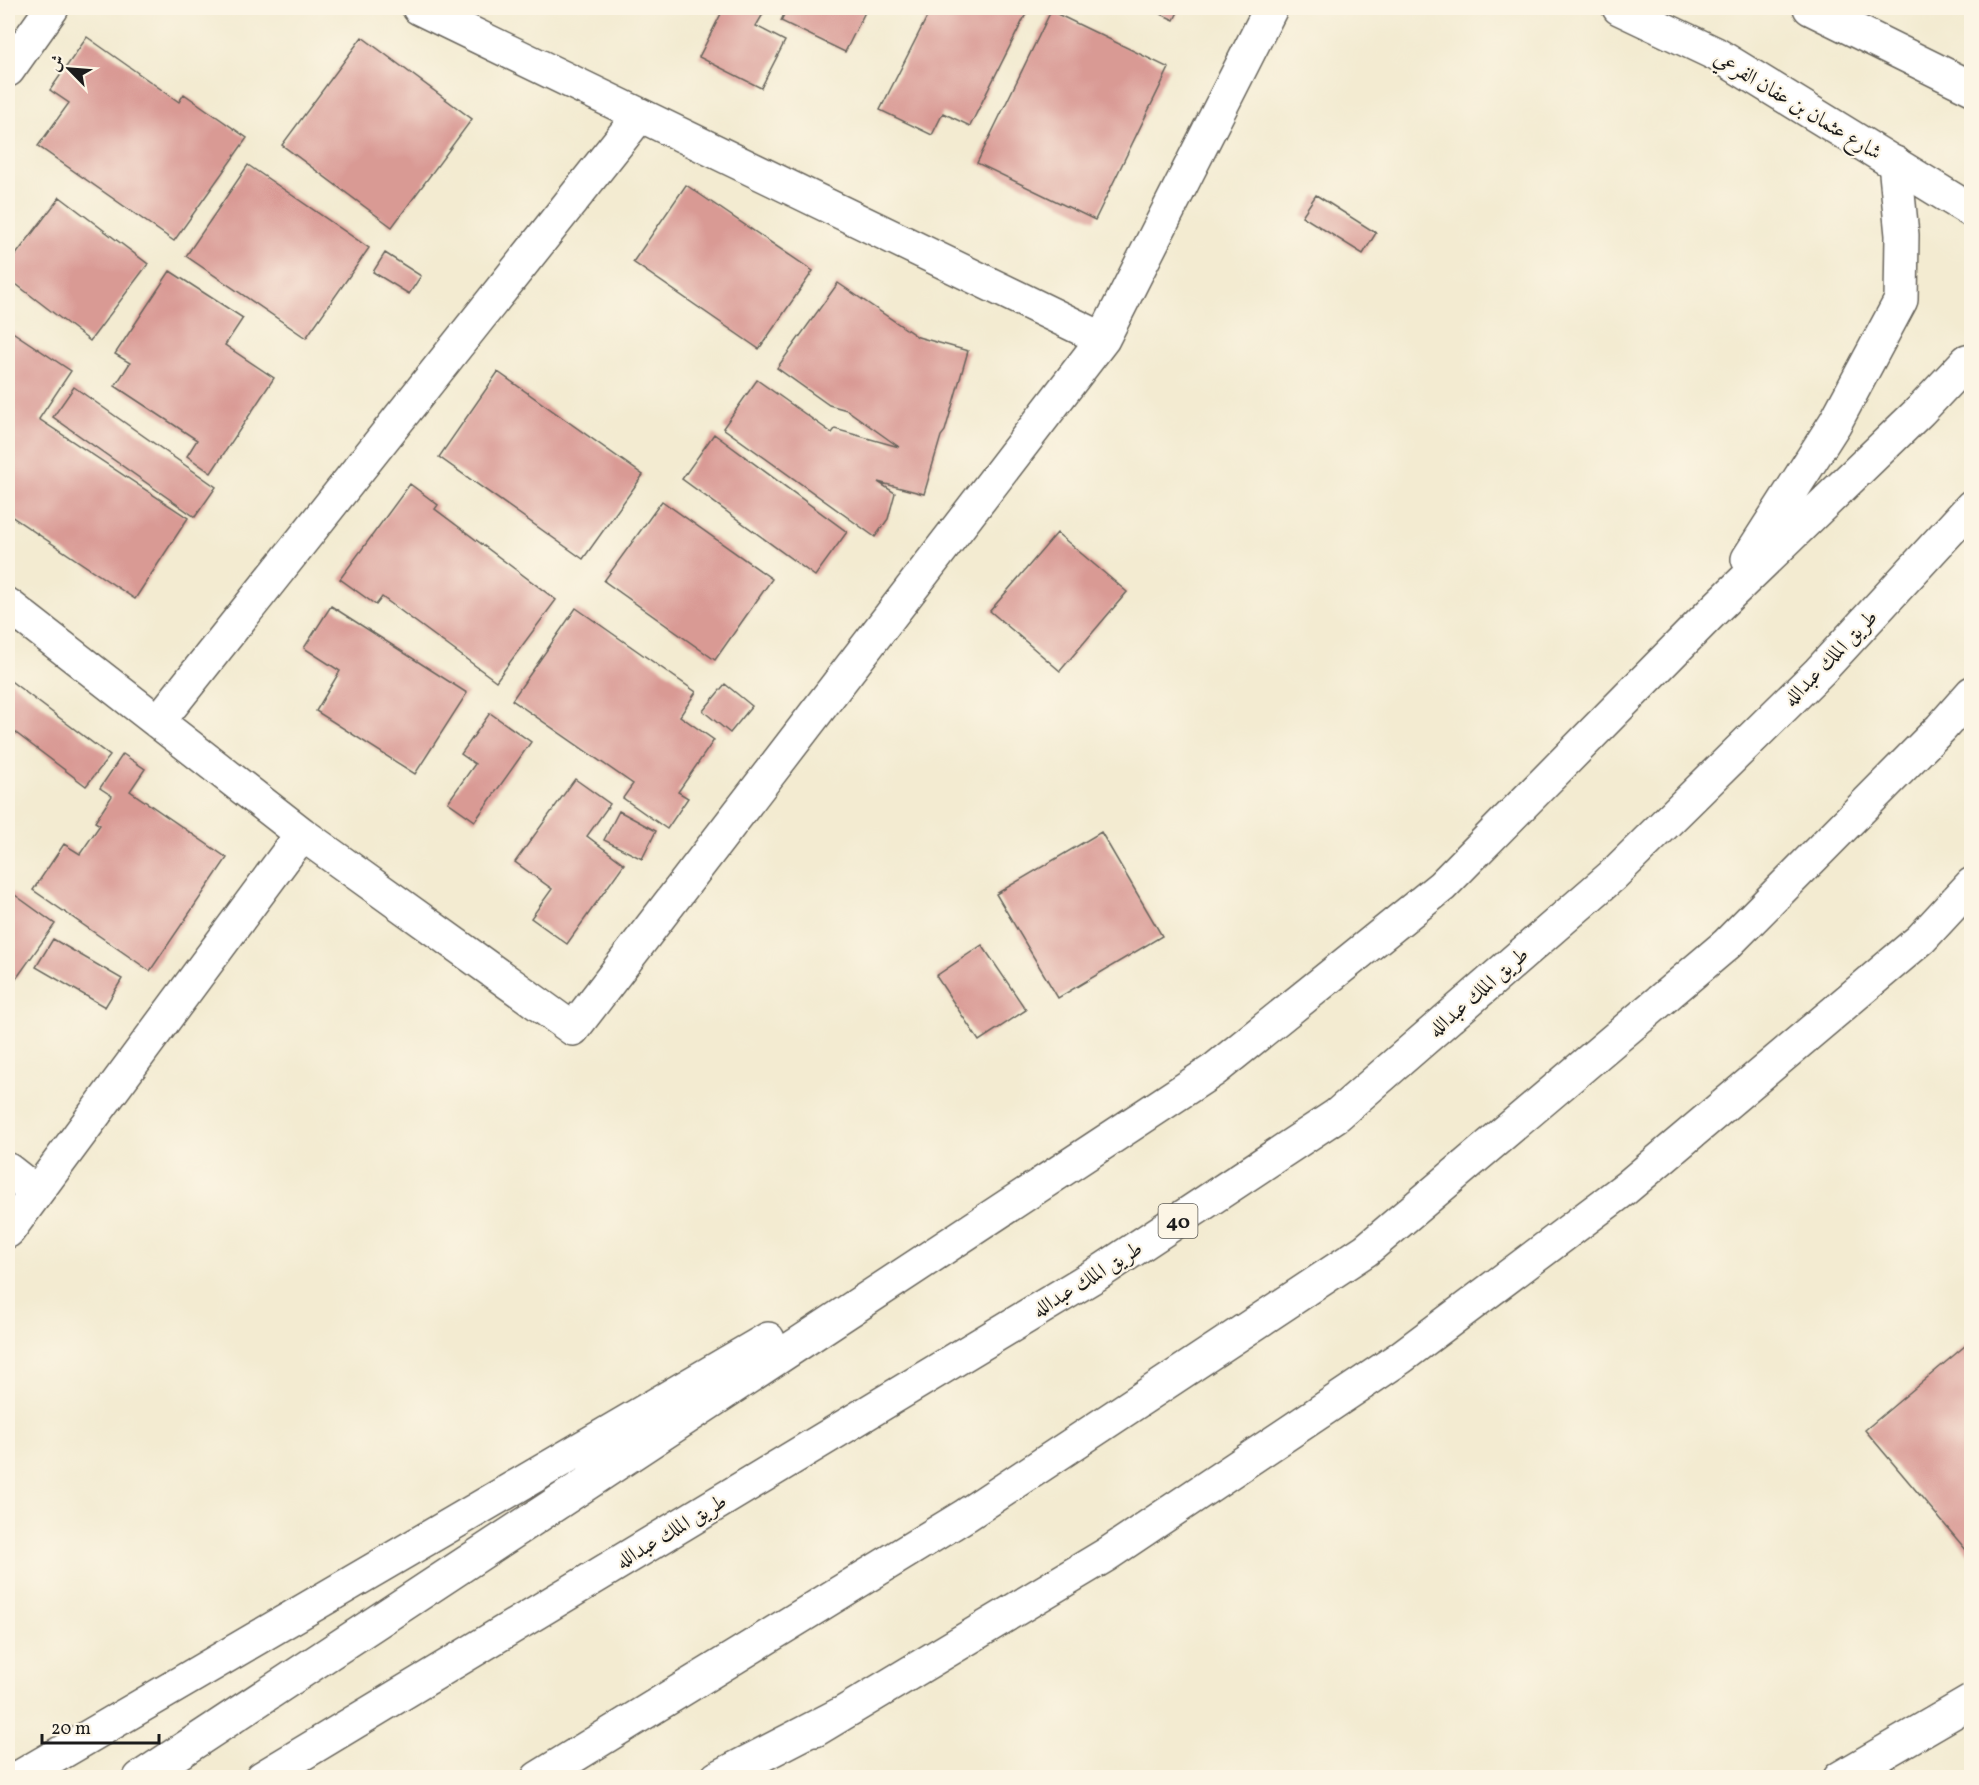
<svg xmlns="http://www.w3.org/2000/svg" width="1979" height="1785" font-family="Vollkorn,Amiri,serif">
<rect width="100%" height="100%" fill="#fcf5e5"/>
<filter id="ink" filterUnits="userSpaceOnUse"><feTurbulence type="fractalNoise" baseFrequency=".0167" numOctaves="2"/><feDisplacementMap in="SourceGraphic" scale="12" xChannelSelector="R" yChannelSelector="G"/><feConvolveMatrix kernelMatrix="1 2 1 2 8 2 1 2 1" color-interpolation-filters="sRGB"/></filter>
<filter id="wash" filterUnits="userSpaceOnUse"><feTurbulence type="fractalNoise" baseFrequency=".008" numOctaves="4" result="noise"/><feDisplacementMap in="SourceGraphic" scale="24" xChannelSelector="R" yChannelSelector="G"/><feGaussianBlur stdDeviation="1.35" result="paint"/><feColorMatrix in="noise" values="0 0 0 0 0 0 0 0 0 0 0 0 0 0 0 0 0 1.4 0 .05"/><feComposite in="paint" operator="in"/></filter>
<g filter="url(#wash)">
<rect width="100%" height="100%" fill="#f3ebd1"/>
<g id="blocks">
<path fill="#d99a94" d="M724,8H750L763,14L756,26L785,41L761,88L699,57Z
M787,8H867L845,52L781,21Z
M921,8H1029L970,126L943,113L932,135L880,110L930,11Z
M1148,8H1180L1174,20Z
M1051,11L1169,68L1095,220L977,163Z
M87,37L179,102L184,94L247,138L174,241L38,146L69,103L50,90Z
M362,37L472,119L392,227L282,145Z
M248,165L369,248L306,338L186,256Z
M686,185L813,271L759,349L633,262Z
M1316,195L1376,233L1363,254L1302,216Z
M60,197L148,264L90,341L8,278V265Z
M385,253L421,276L409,294L373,272Z
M170,271L243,318L225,345L274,378L211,473L187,456L197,440L115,386L130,363L115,354Z
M838,283L918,337L968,351L945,431L941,436L924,494L878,482L895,493L888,519L875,537L723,428L757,380L832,433L835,429L899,447L847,410L829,405L777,368Z
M8,329L71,371L39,419L188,518L135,599L8,514Z
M498,372L643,475L583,559L439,457Z
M74,387L216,487L195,517L53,417Z
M714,434L847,532L815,576L682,479Z
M410,484L438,505L435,509L556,600L496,681L382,597L376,605L340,579Z
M662,501L772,579L715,660L604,581Z
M1057,533L1127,592L1060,671L990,611Z
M331,606L467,693L415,774L316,711L340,671L304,648Z
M576,608L696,692L680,716L714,740L678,792L688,798L667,829L623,798L633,784L512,700Z
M8,679L110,756L86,786L8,727Z
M725,684L752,706L730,733L703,711Z
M490,713L531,742L475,821L448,802L475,764L461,754Z
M123,754L145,769L130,791L227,858L150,971L33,890L64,844L80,854L100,825L95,822L112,796L100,788Z
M575,779L610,804L587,836L624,864L567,944L531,918L552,889L515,862Z
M619,811L656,831L642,859L604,840Z
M1101,832L1162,936L1058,998L996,894Z
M8,890L55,924L16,979L8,973Z
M53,939L122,979L105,1007L36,967Z
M982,945L1026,1010L979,1041L936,976Z
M1972,1340V1557L1865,1430Z"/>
</g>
</g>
<g filter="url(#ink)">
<use href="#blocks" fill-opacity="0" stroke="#67645b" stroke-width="1.5"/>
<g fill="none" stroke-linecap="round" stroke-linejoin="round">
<g stroke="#67645b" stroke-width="36">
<path id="street" d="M419,8L1103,339
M8,70L52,8
M8,605L302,834L573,1029L1103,339L1271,8
M158,722L640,115
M8,1231L302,834
M1840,1778L1972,1701"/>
</g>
<g stroke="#67645b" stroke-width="36">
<path id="secondary" d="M1619,8L1716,54L1972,211
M8,1170L36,1192"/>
</g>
<g stroke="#67645b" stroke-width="36">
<path id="primary" d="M1810,8L1972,88
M1748,559L1835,423L1901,300L1902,235L1895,163
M815,1730L1106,1555L1400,1358L1626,1188L1921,939L1972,884
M18,1778L768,1339
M140,1778L1214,1070L1442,886L1718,606L1920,411L1967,361L1972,360"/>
</g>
<g stroke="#67645b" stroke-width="36">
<path id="highway" d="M262,1778L1097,1274L1337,1115L1612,876L1819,672L1972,506
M538,1778L966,1515L1366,1250L1727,944L1941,728L1972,693
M717,1778L839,1715"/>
</g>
<use href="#street" stroke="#fff" stroke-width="33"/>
<use href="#secondary" stroke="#fff" stroke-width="33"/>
<use href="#primary" stroke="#fff" stroke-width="33"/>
<use href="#highway" stroke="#fff" stroke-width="33"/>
</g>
</g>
<g text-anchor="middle" stroke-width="4.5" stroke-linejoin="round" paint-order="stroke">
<rect fill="#fcf5e5" stroke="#5f5d58" stroke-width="1.5" x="1158.5" y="1204" width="39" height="34" rx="4.5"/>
<g font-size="20" font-weight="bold" fill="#1c1c1c">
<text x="1178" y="1228">40</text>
</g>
<g font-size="21" fill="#1c1c1c" stroke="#fcf5e5">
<text transform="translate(1798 105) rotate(31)" y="7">شارع عثمان بن عفان الفرعي</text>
<text transform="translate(1830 658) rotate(-46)" y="7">طريق الملك عبدالله</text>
<text transform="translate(1478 992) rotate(-41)" y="7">طريق الملك عبدالله</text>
<text transform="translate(1087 1279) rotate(-32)" y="7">طريق الملك عبدالله</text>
<text transform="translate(671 1531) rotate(-31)" y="7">طريق الملك عبدالله</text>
</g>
</g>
<rect width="1979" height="1785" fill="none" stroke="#fcf5e5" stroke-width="30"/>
<g transform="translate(69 69) rotate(295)" stroke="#fcf5e5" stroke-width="4.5" paint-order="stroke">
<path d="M0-4.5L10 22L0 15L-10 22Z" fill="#1c1c1c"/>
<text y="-9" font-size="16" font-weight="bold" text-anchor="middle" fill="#1c1c1c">ش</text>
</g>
<path d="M42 1734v9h117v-9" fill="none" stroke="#1c1c1c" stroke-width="3"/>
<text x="51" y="1734" font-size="18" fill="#1c1c1c" stroke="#fcf5e5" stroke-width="4.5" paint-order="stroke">20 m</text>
</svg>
